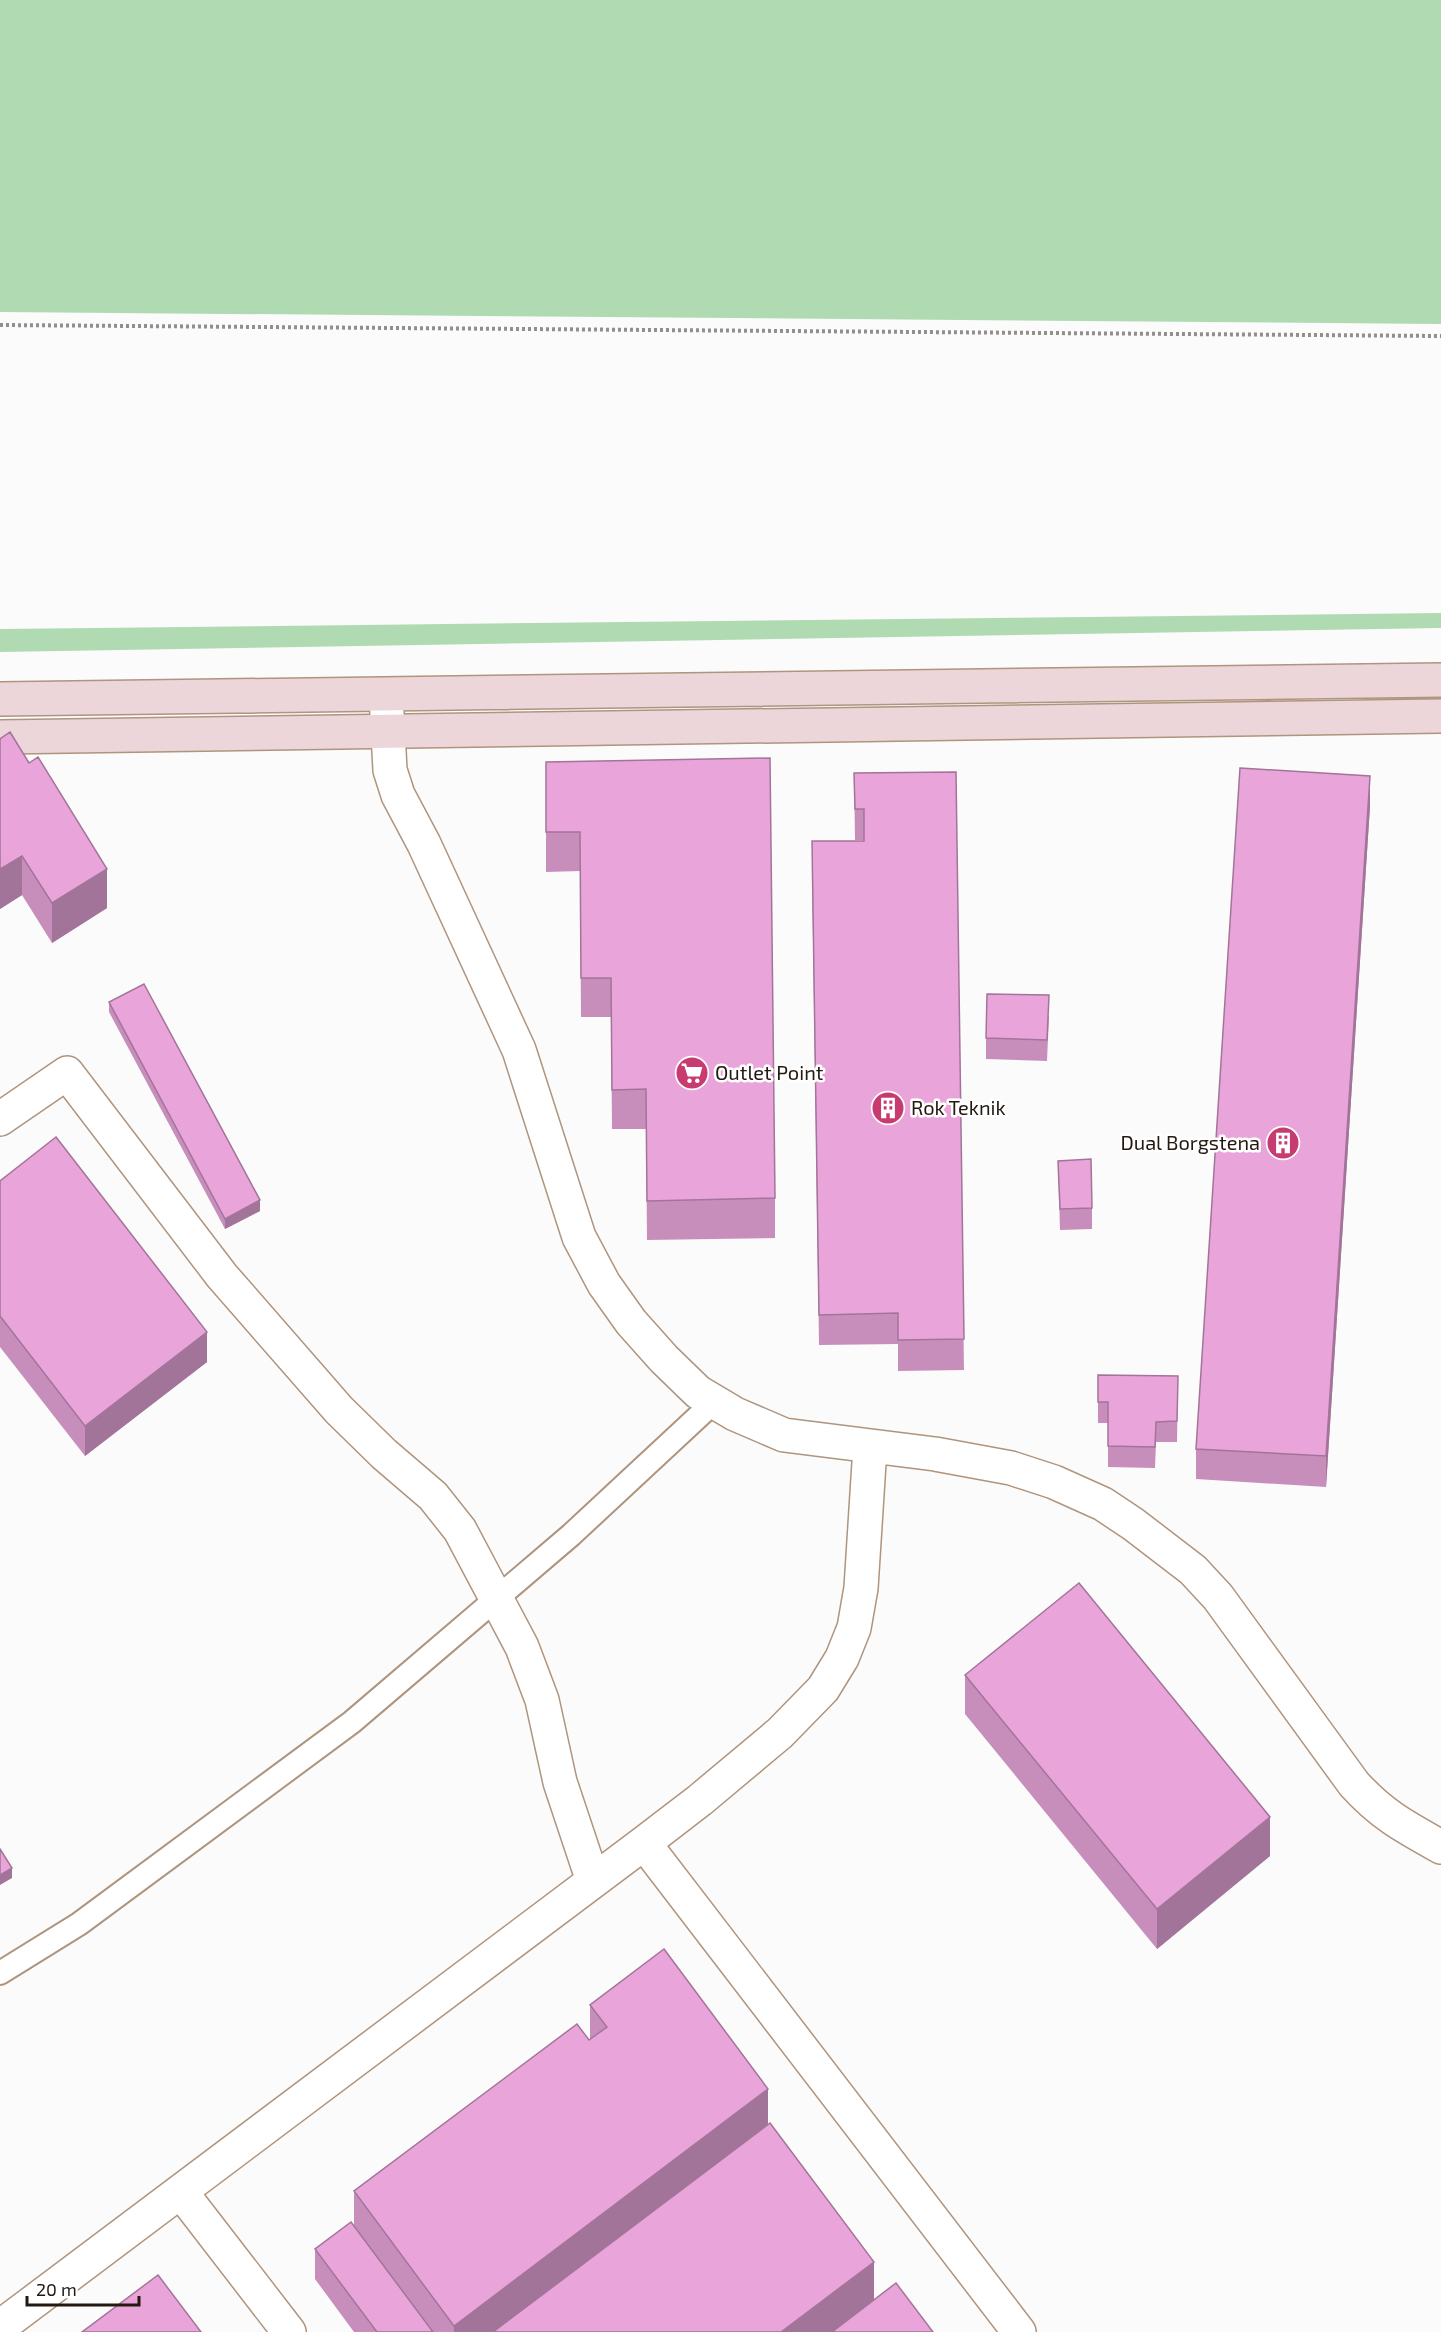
<svg xmlns="http://www.w3.org/2000/svg" width="1441" height="2332" font-family="'Exo 2',sans-serif">
<rect width="100%" height="100%" fill="#fbfbfb"/>
<path fill="#b0dbb2" d="M0,0H1441V324L0,312Z
M1441,613V628L0,652V629Z"/>
<g fill="none" stroke-linecap="round" stroke-linejoin="round">
<g stroke="#af947e" stroke-width="26">
<path id="service" d="M0,1973L79,1924L352,1722L571,1535L714,1402"/>
</g>
<g stroke="#af947e" stroke-width="36">
<path id="minor" d="M386,695L390,770L398,795L424,844L519,1050L579,1237L604,1284L631,1322L664,1359L698,1392L735,1414L784,1435L935,1454L1011,1468L1054,1482L1103,1504L1133,1524L1193,1570L1218,1597L1354,1784C1382,1815 1405,1827 1441,1847
M0,1119L67,1073L222,1276L339,1410L384,1454L433,1496L460,1530L522,1647L542,1700L560,1782L593,1881
M644,1843L1019,2332
M181,2192L289,2332
M0,2327L644,1843L700,1800L780,1733L823,1689L842,1658L854,1628L861,1588L870,1447"/>
</g>
<g stroke="#af947e" stroke-width="36">
<path id="secondary" d="M0,699L1441,680
M0,737L1441,716"/>
</g>
<path stroke="#928e8a" stroke-width="4" stroke-dasharray="3 3" stroke-linecap="butt" d="M0,325L1441,336"/>
<use href="#service" stroke="#fff" stroke-width="22"/>
<use href="#minor" stroke="#fff" stroke-width="33"/>
<use href="#secondary" stroke="#ecd6da" stroke-width="33"/>
</g>
<path fill="#c88ebb" d="M0,739L107,908L52,943L22,895L0,909Z
M546,762L775,1198V1238L647,1240L646,1129H612L611,1017H581L580,871L546,872Z
M956,772L964,1370L898,1371V1344L819,1345L812,872L864,841V840H855L854,773Z
M1370,806L1326,1487L1196,1479V1449Z
M109,1002L260,1211L225,1229L109,1012Z
M1049,1016L1047,1061L986,1059V1038Z
M1058,1161L1092,1208V1229L1060,1230Z
M0,1181L207,1362L85,1456L0,1347Z
M1098,1375L1178,1376L1177,1442H1156L1155,1468L1108,1467V1423H1098Z
M965,1675L1270,1856L1157,1949L965,1714Z
M590,2005L768,2124L874,2300L933,2332H354L315,2279V2249L354,2226V2191L590,2039Z"/>
<path fill="#a37499" d="M1370,776V806L1326,1487V1456Z
M22,856V895L0,909V869Z
M107,869V908L52,943V903Z
M260,1200V1211L225,1229V1219Z
M207,1332V1362L85,1456V1426Z
M1270,1817V1856L1157,1949V1909Z
M12,1868V1878L0,1885V1875Z
M768,2089V2128L498,2332H454V2326Z
M874,2262V2301L833,2332H781Z"/>
<path fill="#e9a5da" stroke="#a37499" stroke-width="1.5" d="M10,732L29,763L38,757L107,869L52,903L22,856L0,869V739Z
M770,758L775,1198L647,1201L646,1089L612,1090L611,978H581L580,832H546V762Z
M1240,768L1370,776L1326,1456L1196,1449Z
M956,772L964,1339L898,1340V1313L819,1315L812,841H864V809H855L854,773Z
M144,984L260,1200L225,1219L109,1002Z
M987,994L1049,995L1047,1040L986,1038Z
M56,1137L207,1332L85,1426L0,1316V1181Z
M1091,1159L1092,1208L1060,1209L1058,1161Z
M1098,1375L1178,1376L1177,1421L1156,1422L1155,1447L1108,1446V1402H1098Z
M1079,1583L1270,1817L1157,1909L965,1675Z
M0,1849L12,1868L0,1875Z
M664,1949L768,2089L454,2326L354,2191L577,2024L589,2040L607,2027L590,2005Z
M770,2123L874,2262L781,2332H493Z
M351,2222L433,2332H377L315,2249Z
M158,2275L201,2332H82Z
M896,2283L933,2332H832Z"/>
<defs>
<g id="supermarket-disc" transform="scale(1.725)"><circle r="9.5" fill="#c73c70" stroke="#fff"/><path d="M-6-5.5h2.5l.6 2H6L4.5 2H-2.5L-4.4-4H-6ZM-1.5 3.2a1.3 1.3 0 1 0 .1 0ZM3 3.2a1.3 1.3 0 1 0 .1 0Z" fill="#fff"/></g>
<g id="building-disc" transform="scale(1.725)"><circle r="9.5" fill="#c73c70" stroke="#fff"/><path d="M-4-6H4V6H1V3H-1V6H-4ZM-2.5-4.3h1.7v1.8h-1.7ZM.8-4.3h1.7v1.8H.8ZM-2.5-1h1.7V.8h-1.7ZM.8-1h1.7V.8H.8Z" fill="#fff"/></g>
</defs>
<g fill-rule="evenodd">
<use href="#supermarket-disc" x="692" y="1073"/>
<use href="#building-disc" x="888" y="1108"/>
<use href="#building-disc" x="1283" y="1143"/>
</g>
<g text-anchor="middle" stroke-width="5" stroke-linejoin="round" paint-order="stroke">
<g font-size="20" fill="#231911" stroke="#fff" text-anchor="start">
<text x="715" y="1080">Outlet Point</text>
<text x="911" y="1115">Rok Teknik</text>
<text x="1260" y="1150" text-anchor="end">Dual Borgstena</text>
</g>
</g>
<path d="M27 2296v9h112v-9" fill="none" stroke="#231911" stroke-width="3"/>
<text x="36" y="2296" font-size="18" fill="#231911" stroke="#ffffff" stroke-width="4.5" paint-order="stroke">20 m</text>
</svg>
